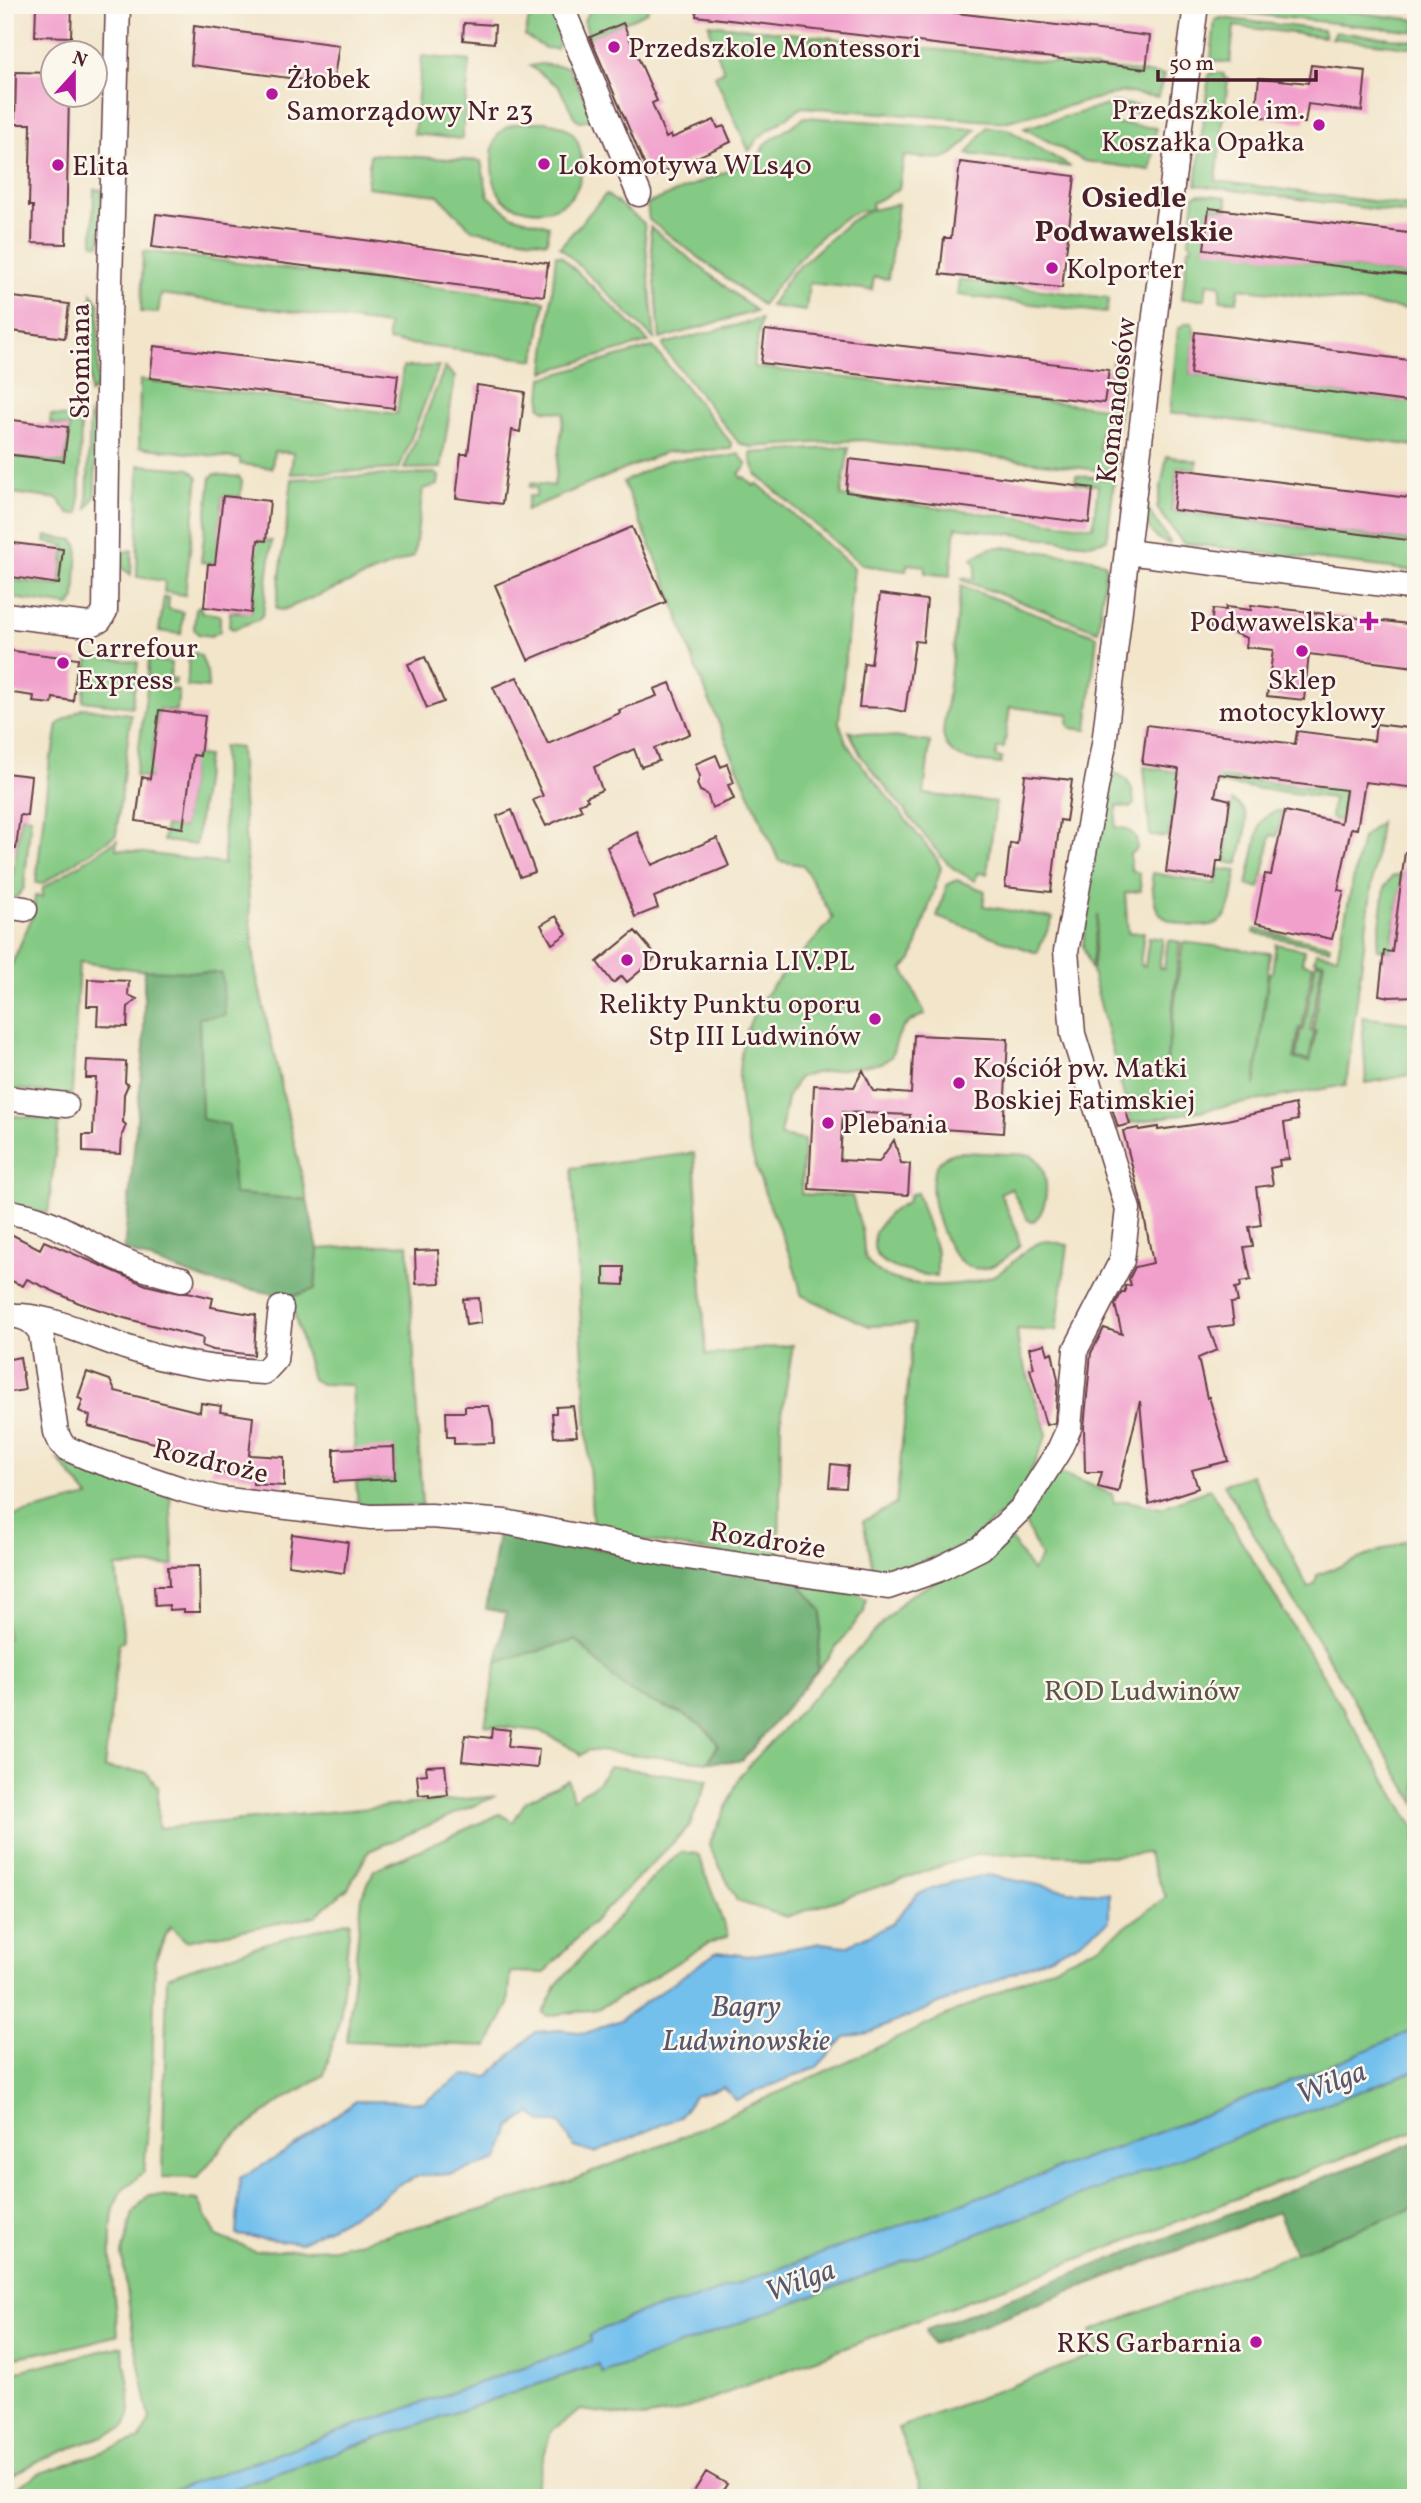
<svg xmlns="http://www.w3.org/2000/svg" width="1421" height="2503" font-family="Vollkorn,serif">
<rect width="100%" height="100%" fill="#fbf7ec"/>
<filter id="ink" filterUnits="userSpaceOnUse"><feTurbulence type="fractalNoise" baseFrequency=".0143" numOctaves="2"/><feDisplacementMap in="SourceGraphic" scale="14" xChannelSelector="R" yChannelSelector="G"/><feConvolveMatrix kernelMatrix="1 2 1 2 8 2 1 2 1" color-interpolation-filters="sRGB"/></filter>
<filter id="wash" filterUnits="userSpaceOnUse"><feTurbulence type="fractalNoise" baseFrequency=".00686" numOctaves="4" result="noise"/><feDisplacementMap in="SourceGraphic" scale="28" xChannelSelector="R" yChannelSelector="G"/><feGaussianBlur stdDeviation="1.57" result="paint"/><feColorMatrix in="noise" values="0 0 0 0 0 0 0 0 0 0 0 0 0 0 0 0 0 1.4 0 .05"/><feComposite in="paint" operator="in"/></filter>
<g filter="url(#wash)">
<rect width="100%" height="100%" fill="#f2e5ca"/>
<path fill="#85ca84" stroke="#687458" stroke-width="2" d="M532,5H551L563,32L557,49L545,48L525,36Z
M593,5H649L647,12L589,38L584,20Z
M1218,5H1294L1416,20V32L1224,11L1219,9Z
M1221,18L1323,30L1325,37L1234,26L1230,63L1214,61L1211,58L1215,20Z
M709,24L1164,75L1158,97L1123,92L1004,122L802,107L759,137L749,151L715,76L724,71L711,36Z
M1336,32L1416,41V48L1331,38Z
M422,56L470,61L462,139L414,134Z
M541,64L568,67L595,119L580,121L575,118L559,87L530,66Z
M1211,73L1224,74V78L1228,79L1216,181L1416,207V215L1196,185L1209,75Z
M1115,103L1160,108L1158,115L1114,110L1111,123L1156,128L1151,170L1084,161L1024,128Z
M805,117L976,129C947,165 948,160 904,156L899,189L872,203V210L898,204L888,279L874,277L872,290L809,283L806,311L770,306L791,274L850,221L870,210C836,207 781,279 762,305L649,220L647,204L759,158L764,145Z
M546,122C555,124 564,125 571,132C577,137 580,148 581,156C587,197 556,220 517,207C511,205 503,201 500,195C490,179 487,140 504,129C515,121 533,122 546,122Z
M987,127L1007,129L1071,167L967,154Z
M370,154L481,161L488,196L511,215L549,226L547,242L472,230L438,195L367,187Z
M94,189L102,190L100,245L93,244Z
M606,194L644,223L655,340L560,247Z
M1199,194L1226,197L1228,209L1209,208L1204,248L1416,276V310L1239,288L1237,301L1220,300L1221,285L1207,283L1205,299H1182L1188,249L1191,248L1192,244L1189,242L1194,196Z
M650,227L756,311L660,339Z
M143,251L545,301L535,360L388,341V325L161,294L158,313L141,312Z
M556,255L561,256L649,342L544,372Z
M959,280L1109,298L1106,313L957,295Z
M92,293L99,305L97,388L90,393Z
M761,319L753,367L1105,408L1113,359L1122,366L1124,374L1117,430L1101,427L1099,449L1118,453L1116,469L1113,472L862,440L750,447L739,443L664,349L663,344Z
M1186,323H1192L1195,332L1190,374L1416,403V446L1182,413L1170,414L1178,329Z
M653,347L732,444L731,449L666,452L526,510L529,496H536L537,488L530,487L531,483L554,486L564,413L545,410L540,407L543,378Z
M439,366L399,469L291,474L293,453L274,451L272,468L240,464V459L139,447L140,380L397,414L403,367Z
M445,367L455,377L441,468L404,469Z
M51,415L81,419L79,514H69L58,499L5,492V456L65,463L70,427L50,423Z
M90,415L96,426L95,496L87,510Z
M849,447L841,496L1093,527L1098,485L1075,483L1076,475L1111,479L1114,482L1107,540L1089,544L956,527L950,576L925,573V566L907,564L906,571L862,565L757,475L751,460V453Z
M739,454L747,465L739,474L741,478L744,477L754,486L757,483L854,568L839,722L846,742L855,756L937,859L941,868L912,960L903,969L925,1014C897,1027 901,1029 891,1057L882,1063L815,1073L799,1077L787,1098L780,1136L804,1140L801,1194L852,1196C855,1207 858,1217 861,1227C866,1240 860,1251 869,1263C891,1292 968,1289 997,1274C1013,1265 1028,1243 1046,1241C1053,1241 1061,1244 1068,1245L1056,1331L1017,1329L1019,1349L1047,1434L1020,1498L962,1548L891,1573L874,1574L863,1521L896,1504L914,1324L869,1326L801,1295C798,1269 777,1225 767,1199C742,1129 718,1056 769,990C789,965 813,944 833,918L803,865L779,861L730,750L696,668L667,584L623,482L668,460L730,456Z
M1167,456L1197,461L1196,469L1178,467L1171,511L1416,542V571L1183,543L1157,508Z
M139,465L190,469L198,477L185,595L164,592L165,581L137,577Z
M434,473L439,476L438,485L423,489L414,556L283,610L276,609L292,479Z
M215,474L239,477L242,481L240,497L223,496L217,551L218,564L201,562L211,477Z
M1147,507L1170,542V544C1153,539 1143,526 1147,507Z
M46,536L73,540L78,546L75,598L70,606L5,597V579L60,586L65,546L45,542Z
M256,540L272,541L263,614L258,620L233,629L229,627L230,612L251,613L257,553L254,552Z
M1002,547L1091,558L1106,564L1098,631L962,580V578L974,579L976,565L972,558L990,548Z
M132,550L131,575L121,567L116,554Z
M961,586L1097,636L1087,730L1070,728L1068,723L1069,714L1010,707L1004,748H997L996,757L1002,758L1001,764C977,761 946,763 943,733Z
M164,597L169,598L168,609L183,612L181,634L159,631Z
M199,606H201V612L220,615V631L211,636L198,634L194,629L196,609Z
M195,653L201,656L207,672L208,688L187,686L189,658Z
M89,656L138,662L132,707L83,701Z
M149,660L171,663L170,678L176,679L175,684L147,680Z
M149,686L177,690L179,694L176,711L159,709L151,764L154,765L152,778L135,776L147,688Z
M83,708L131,714L116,835L42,884L36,883L50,759L54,750L58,724Z
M849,731L930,742L924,794L996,802L987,874L977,873L975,881L954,869L941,856L861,756Z
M223,746L240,748L250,918L256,974L307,1200L234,1194L229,1125L202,1120L199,1018L147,971L79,962L72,1093L69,1095L5,1088V980L33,915L35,896L42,897L43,888L117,840L116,849L224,864Z
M190,755L207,756L196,845L163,841L165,826L183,828L191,767Z
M1327,759L1349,762L1340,821L1331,818L1333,798L1211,783L1212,776L1323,789Z
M1144,767L1185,773L1183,796H1175L1168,837L1150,836Z
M1110,772C1128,775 1133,787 1134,804L1130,808L1117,806L1115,827L1127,829L1136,837L1137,849L1130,854L1131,870L1139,873L1141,891L1125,893L1128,933L1144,932L1140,965L1145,966L1149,937L1163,939L1159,968L1164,969L1168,940L1180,942L1165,1075L1183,942L1270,953L1255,1086L1269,973H1272L1276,944L1304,950L1302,963L1313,965L1302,1028H1299L1294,1059L1310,1062L1316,1031L1313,1030L1324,962L1314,960L1316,952L1337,956L1362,838L1380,822L1346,1085L1131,1123L1092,972L1098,914L1091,970L1083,946L1100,782Z
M1232,801C1258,811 1242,844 1238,864L1225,862Z
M1275,811H1283L1277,836L1271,835L1260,888L1247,885L1260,824L1266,816Z
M21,816L31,817L24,888L16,898L5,900V888H11Z
M1218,869L1237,871C1234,885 1233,908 1223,919C1212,932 1166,926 1158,911C1152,901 1153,884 1152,873L1216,884Z
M1403,874L1392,939H1396L1394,951L1377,949L1385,886L1392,877Z
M957,880L985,891L983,906L1053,918L1037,953L937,917L947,885Z
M1255,929L1330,945L1329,949L1254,933Z
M1316,962L1322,963L1310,1031L1314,1032L1309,1060L1296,1058L1301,1029L1304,1030Z
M1362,1017L1416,1024V1074L1366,1083Z
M5,1115L59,1120L48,1213L5,1208Z
M960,1152L1031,1155C1051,1165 1051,1212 1032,1222L1027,1219L1011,1188L1000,1193L1015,1226L1020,1245C982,1285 955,1272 939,1223C934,1207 929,1186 935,1170C939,1159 949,1153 960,1152Z
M694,1153L706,1355L793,1345L781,1419L779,1563L593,1532L572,1168Z
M917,1193L937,1253V1277C917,1273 873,1270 874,1243C874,1236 874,1233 878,1228C891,1212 887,1212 907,1203L911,1194Z
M408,1244L422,1506H358L356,1481L395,1479L394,1448L355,1453L352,1385L321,1384L312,1379L290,1297L315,1289L318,1249Z
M58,1460L170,1494L174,1565L116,1567L124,1641L119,1642L104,1768L146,1772L158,1787V1828L496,1796L369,1851L348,1888L315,1916L186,1941L170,1926L155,1960L152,2081L144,2172C137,2178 125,2186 120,2194C102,2222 115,2301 118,2335L76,2346L5,2359V1640L8,1638L5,1625V1518L89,1497Z
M1055,1471L1112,1494L1114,1503L1126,1501L1161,1508L1210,1489L1416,1830V2029L1315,2072L1157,2133L687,2302L642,2312L589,2335L591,2342L567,2352L151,2498H5V2495L38,2474L140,2439L150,2420L133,2334L122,2254L133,2213L148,2195L198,2200L217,2236L255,2251L334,2248L482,2210L570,2181L688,2134L1101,1945L1166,1897L1147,1853L1113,1856L978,1854L786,1917L737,1901L709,1845L741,1774L907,1597L987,1555L1009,1536L1032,1571L1041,1557L1025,1523Z
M1252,1475L1308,1588L1315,1584L1317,1575L1416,1537V1804L1224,1484Z
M798,1581L853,1591L866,1599L864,1612L817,1671L822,1611Z
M576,1640C593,1656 609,1676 627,1689C656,1709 700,1711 718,1745L708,1762L588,1750L580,1756L579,1752L541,1731L485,1725L497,1662Z
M609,1766L708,1780L689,1827L579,1936L544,1973L511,1972L508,2006L488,2046L347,2041L362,1897L374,1870L500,1814L513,1822L526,1801L568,1780L573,1799L598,1783Z
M682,1852L698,1854L728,1936L707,1944L628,1993L597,2009L547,2016L543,2013L557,1984L662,1868Z
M350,1921L340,2018L324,2075L283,2100L227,2141L197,2178L162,2177L167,1977L266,1943Z
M1416,2070V2130L677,2412L642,2418L581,2410L551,2431L532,2498H208L328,2455L599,2364L603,2373Z
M1416,2207V2498H925L898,2428L1099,2353L1091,2331Z
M122,2346C125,2368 139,2413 122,2429L40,2460L11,2476L5,2464V2374Z"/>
<path fill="#6cae72" stroke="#5b664e" stroke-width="2" d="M144,970L222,973L225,1015L199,1018L202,1119L229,1125L234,1194L307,1200L318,1249L315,1289L290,1297L208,1281L124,1250L144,1047Z
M498,1533L798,1581L822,1611L817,1671L742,1761L708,1762L718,1745C700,1711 656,1709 627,1689C609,1676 593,1656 576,1640L497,1662L506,1613L486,1609Z
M1416,2142V2207L1295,2253L1278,2212L932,2344L926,2330Z"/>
<path fill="#73c0ed" stroke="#5e708c" stroke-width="2" d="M988,1875L1069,1891L1109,1893V1921L1075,1945L995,1981L869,2033L845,2037L817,2067L736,2100L723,2087L694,2096L680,2117L595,2153L574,2147L560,2123H544L531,2113L510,2127L498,2160L451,2174L419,2176L397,2185L376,2202L300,2243L236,2235L240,2178L283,2154L356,2101L424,2102L463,2075L488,2077L535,2032L559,2030L586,2033L620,2020L717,1952L748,1956L821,1943L846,1946L892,1924L917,1894L953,1882Z
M1416,2029V2070L664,2351L602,2373L598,2364L328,2455L208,2498H151L567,2352L591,2342L589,2335L642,2312L687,2302L1157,2133L1315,2072Z"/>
<g id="blocks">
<path fill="#f1a0cc" d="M36,5H72L71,37L35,36Z
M697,5H889L1150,36L1146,69L696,16Z
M464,23L495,25L494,43L463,40Z
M623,23L657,101L652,103L666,138L671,135L672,138L714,120L718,128L724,126L731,142L650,178L590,37Z
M194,26L339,45L333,84L191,65Z
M1311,65L1366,71L1362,111L1308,104L1305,123L1255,116L1259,78L1308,83Z
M16,72L52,73V94H69L66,244L32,243L33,206H29L31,124H15Z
M960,162L1075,176L1062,288L940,274L944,238H951Z
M1209,208L1416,234V276L1204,249Z
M156,214L548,263L544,296L152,247Z
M5,296L69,304L65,338L5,330Z
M765,330L1109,370L1104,403L761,363Z
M1195,332L1416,361V403L1190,374Z
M154,346L398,375L394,408L150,378Z
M477,385L525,392L520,432L512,430L502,504L456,498L461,454H468Z
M5,419L68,427L64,461L5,454Z
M849,459L1093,488L1089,523L846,492Z
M1178,469L1416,499V541L1173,510Z
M223,496L270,501L266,541L258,540L251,613L204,607L208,564H215Z
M632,527L666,602L528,660L495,585Z
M5,542L63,549L59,584L5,576Z
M880,594L927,600L923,642L915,641L905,712L887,708L859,707L864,663L871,664Z
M1251,605L1416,625V667L1309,654L1304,700L1267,696L1273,650L1246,647L1247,638L1223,629L1211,628L1213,609L1226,610V607L1251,610Z
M5,650L78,659L73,701L53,698L52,704L33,702L34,696L5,692Z
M425,657L444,702L427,708L408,664Z
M517,677L548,744L620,713L619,710L657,696L654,689L670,683L690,734L654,748L659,761L641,767L634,749L594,767L602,790L586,797L588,800L579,804L582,810L546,826L533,800L543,796L493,687Z
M159,710L205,716L200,756L193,755L183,828L136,821L142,777L150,779Z
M1376,724L1416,729V788L1365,782L1357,829L1351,828L1338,890L1344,891L1332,939L1256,923L1257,914L1265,874L1271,875L1285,811L1341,823L1346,790L1219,774L1215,796L1230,800L1222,861H1217L1215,879L1166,872L1179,769L1142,764L1147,725L1295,744L1297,731L1374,741Z
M716,755L721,767L727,764L734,783L728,785L734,799L712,808L707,794L700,791L697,784L700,776L695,764Z
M5,773L31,776L27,816L20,815L16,849L5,848Z
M1025,775L1072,780L1066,821L1060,820L1051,892L1005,887L1010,843L1017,844Z
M512,810L535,872L520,877L497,816Z
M637,832L652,865L717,838L729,866L654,897L658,908L635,917L607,847Z
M1405,852L1416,853V996L1390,997L1379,995L1384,951L1392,952Z
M556,916L567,934L552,944L541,925Z
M635,931L657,957L627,982L622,976L613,983L597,962Z
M88,979L129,981L128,995L137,999L128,1007L127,1027L97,1026L98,1006H87Z
M914,1035L1008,1039L1003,1133L910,1127V1115L843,1112L840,1160L879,1162L894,1140L901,1163L910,1164L908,1195L809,1189L814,1085L854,1087L863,1070L873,1091L911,1094Z
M87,1060L126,1062L125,1082L128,1085L124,1094L123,1122L126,1125L122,1135L121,1154L83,1152V1135H93L94,1107L96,1078H86Z
M1295,1104L1298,1120L1284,1123L1289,1159L1279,1160L1280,1166L1270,1168L1273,1185L1256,1187L1261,1225L1249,1227L1253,1246L1244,1247L1251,1280L1240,1282L1241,1287L1235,1288L1238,1302L1231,1303L1234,1325L1209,1328L1217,1350L1198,1358L1207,1398L1209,1397L1228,1461L1192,1470L1198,1488L1149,1504L1140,1401L1118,1492L1098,1487L1102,1472H1085L1084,1428L1091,1353L1104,1328L1122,1334L1115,1305L1122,1292H1125V1286L1131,1285L1129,1279L1135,1267L1153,1263L1142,1205L1123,1131L1139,1128V1130L1158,1127V1130L1227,1120Z
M1124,1105L1130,1124L1118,1127L1112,1108Z
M5,1231L40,1249L44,1241L146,1285L179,1293L188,1292L213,1298L211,1307L256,1315L254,1355L213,1350L202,1346L203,1338L124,1318L79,1303L27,1279L23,1286L5,1278Z
M438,1250L440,1283L416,1284L415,1251Z
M604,1267H624V1285L604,1284Z
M479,1298L481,1323L466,1325L463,1299Z
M1045,1344L1048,1354L1052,1352L1058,1380L1055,1423L1046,1425L1030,1369L1034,1368L1029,1348Z
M20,1357L25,1390L5,1393V1360Z
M87,1372L110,1380L115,1391L200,1412L201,1403L221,1406L220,1412L253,1417L249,1455L284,1457V1486L253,1484V1477L211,1472L213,1458L88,1426L90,1416L79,1411L83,1400L78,1398Z
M465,1406H489L493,1422L494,1443L454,1444V1437H447L446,1412H465Z
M573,1406L577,1436L554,1437L552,1413H556V1407Z
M394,1447L395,1479L334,1482V1449Z
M831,1464L848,1466L846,1488L829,1487Z
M292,1534L348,1542L344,1573L288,1565Z
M199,1566L200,1612H184V1609L169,1610V1605L155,1606L154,1586H169L168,1567Z
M492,1728L510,1730L508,1746L539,1749L537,1768L462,1761L465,1735L491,1738Z
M445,1765L448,1795L429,1797V1794L419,1795L417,1775L427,1774L426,1766Z
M706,2472L727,2484L718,2498H690Z"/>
</g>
</g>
<g filter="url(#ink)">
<use href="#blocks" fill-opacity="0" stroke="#633d43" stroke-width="2"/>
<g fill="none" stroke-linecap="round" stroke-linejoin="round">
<g stroke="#633d43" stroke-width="27">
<path id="minor" d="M561,5L639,194
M1127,552L1416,588
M5,615L89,625L100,620L105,611L109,317L118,5
M5,906L25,909
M5,1098L66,1105
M5,1212C49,1215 81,1241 120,1259C140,1268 160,1274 182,1279
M21,1316C58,1319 91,1336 125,1347C168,1362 219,1370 264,1372L275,1360L281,1308
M5,1317L8,1315C23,1316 33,1319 41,1333L56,1432L61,1443L66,1448L89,1458L184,1490L220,1499L371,1517L431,1516L505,1522L667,1554L888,1587L937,1570L981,1548L1023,1507L1059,1450L1069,1428L1076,1349L1122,1260L1128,1209L1073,1034L1066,951L1104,744L1156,307L1196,5"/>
</g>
<use href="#minor" stroke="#fff" stroke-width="24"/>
</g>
</g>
<g fill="#b5179e" stroke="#fbf7ec" stroke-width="2.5">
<circle cx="614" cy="47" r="7"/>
<circle cx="272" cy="94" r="7"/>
<circle cx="1319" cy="125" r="7"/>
<circle cx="544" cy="164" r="7"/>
<circle cx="58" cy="165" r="7"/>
<circle cx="1052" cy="268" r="7"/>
<path d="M1365.5 610.5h7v7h7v7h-7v7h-7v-7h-7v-7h7z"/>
<circle cx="1302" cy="651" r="7"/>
<circle cx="63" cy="663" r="7"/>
<circle cx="627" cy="960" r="7"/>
<circle cx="875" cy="1019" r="7"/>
<circle cx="959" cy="1083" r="7"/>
<circle cx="828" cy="1123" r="7"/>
<circle cx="1256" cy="2342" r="7"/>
</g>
<g text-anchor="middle" stroke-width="5" stroke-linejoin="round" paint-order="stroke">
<g font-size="28" fill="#4a1f2b" stroke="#fbf7ec" text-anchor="start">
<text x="628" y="57">Przedszkole Montessori</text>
<text x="286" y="88">Żłobek<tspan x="286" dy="32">Samorządowy Nr 23</tspan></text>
<text x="1305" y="119" text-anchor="end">Przedszkole im.<tspan x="1305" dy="32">Koszałka Opałka</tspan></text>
<text x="558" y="174">Lokomotywa WLs40</text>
<text x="72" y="175">Elita</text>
<text x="1066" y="278">Kolporter</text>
<text x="1355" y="631" text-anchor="end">Podwawelska</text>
<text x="77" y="657">Carrefour<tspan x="77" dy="32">Express</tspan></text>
<text x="1302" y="689" text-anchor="middle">Sklep<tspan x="1302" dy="32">motocyklowy</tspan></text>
<text x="641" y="970">Drukarnia LIV.PL</text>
<text x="861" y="1013" text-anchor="end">Relikty Punktu oporu<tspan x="861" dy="32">Stp III Ludwinów</tspan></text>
<text x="973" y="1077">Kościół pw. Matki<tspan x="973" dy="32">Boskiej Fatimskiej</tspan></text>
<text x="842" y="1133">Plebania</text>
<text x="1242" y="2352" text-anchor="end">RKS Garbarnia</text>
</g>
<g font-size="28" fill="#4a1f2b" stroke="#fbf7ec">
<text transform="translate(79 361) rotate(-90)" y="10">Słomiana</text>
<text transform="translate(1115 400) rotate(-83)" y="10">Komandosów</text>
<text transform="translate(211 1460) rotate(13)" y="10">Rozdroże</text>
<text transform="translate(768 1539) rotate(9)" y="10">Rozdroże</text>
</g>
<g font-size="28" fill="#5c5246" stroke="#fbf7ec">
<text x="1142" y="1700">ROD Ludwinów</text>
</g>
<g font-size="30" font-weight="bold" fill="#4a1f2b" stroke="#fbf7ec">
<text x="1134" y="207">Osiedle<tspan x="1134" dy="34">Podwawelskie</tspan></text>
</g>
<g font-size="30" font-style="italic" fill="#58576f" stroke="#fbf7ec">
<text x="746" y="2016">Bagry<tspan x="746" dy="34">Ludwinowskie</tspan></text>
<text transform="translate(1331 2082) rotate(-21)" y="10">Wilga</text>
<text transform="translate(800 2280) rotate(-20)" y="10">Wilga</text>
</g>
</g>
<rect width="1421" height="2503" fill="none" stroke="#fbf7ec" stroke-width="28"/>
<g transform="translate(74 74) rotate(21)"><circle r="33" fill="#fbf7ec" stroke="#b4a19f" stroke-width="2"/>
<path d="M0-5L12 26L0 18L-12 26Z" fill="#b5179e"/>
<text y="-10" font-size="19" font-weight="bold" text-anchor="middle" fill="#4a1f2b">N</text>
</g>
<path d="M1158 70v10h158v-10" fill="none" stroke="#4a1f2b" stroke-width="3.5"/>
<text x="1169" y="70" font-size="21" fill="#4a1f2b" stroke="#fbf7ec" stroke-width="5" paint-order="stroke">50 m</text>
</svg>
